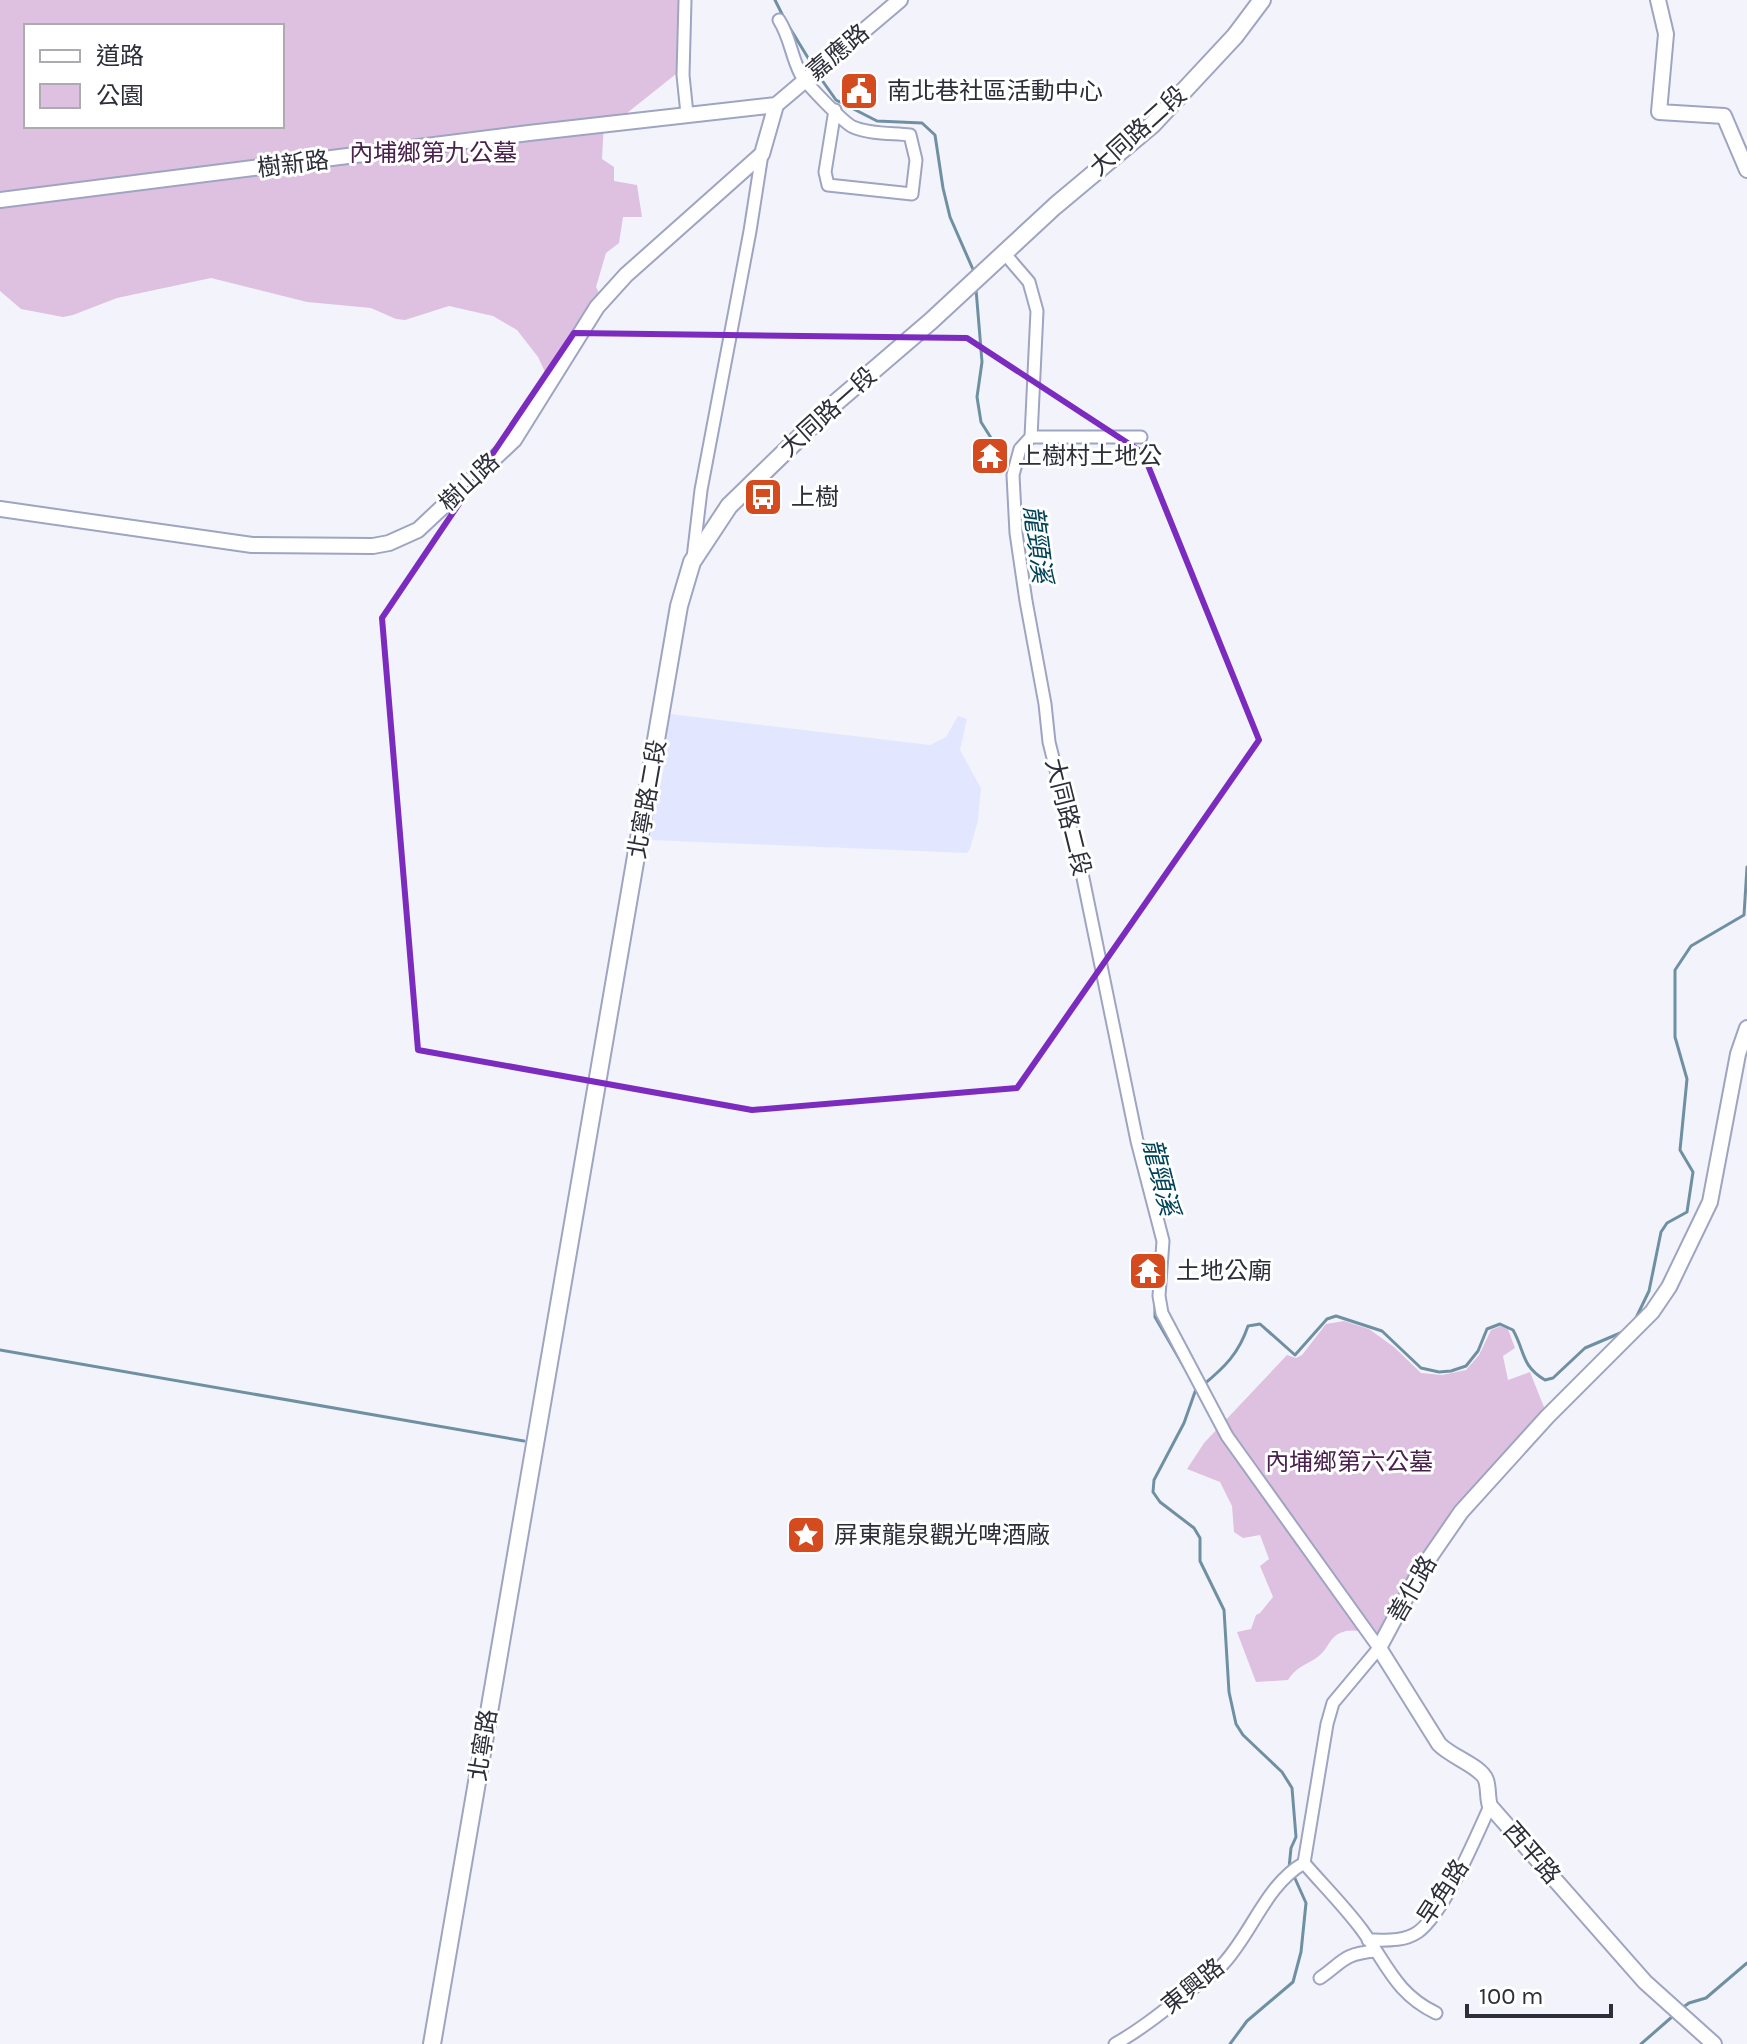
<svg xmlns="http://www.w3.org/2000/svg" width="1747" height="2044" font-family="Karla,'Noto Sans TC',sans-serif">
<rect width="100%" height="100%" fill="#f3f4fb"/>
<path fill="#e2e7ff" d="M670,714L930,745L946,737L958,716L967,719L960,750L981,788L978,820L970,849L967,853L649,840Z"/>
<path fill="#dec1e0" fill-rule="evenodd" d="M0,0H680L676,74L622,117L604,122L602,159L614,167V181L637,185L642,217H623L619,243L606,253L596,287L602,299L550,375L545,372L538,357L517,330L493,316L449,306L405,320L396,319L371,308L307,302L211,278L117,298L73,315L63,317L21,309L0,291ZM26,26H282V126H26Z
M1344,1321L1369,1329L1394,1347L1421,1373L1442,1375L1466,1370L1479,1355L1491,1330L1501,1326L1508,1329L1515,1348L1503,1356L1508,1380L1530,1372L1546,1412L1459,1508L1374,1649L1359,1631C1353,1630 1346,1630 1340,1633C1331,1637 1329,1645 1323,1652C1311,1665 1299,1663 1288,1680L1256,1682L1237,1632L1251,1629L1256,1615L1260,1613L1273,1597L1260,1566L1269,1559L1260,1535L1243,1538L1234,1532L1232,1506L1220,1482L1187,1469L1204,1443L1287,1355L1296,1358L1302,1355L1326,1324Z"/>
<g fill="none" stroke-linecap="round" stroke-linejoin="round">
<path stroke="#6f90a3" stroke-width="3" d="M775,0L784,18
M788,25L813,66
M819,76L836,100L877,121L922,123L935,135L943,188L950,217L975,274
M976,289L982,362L977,397L981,422L1010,468
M1155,1296V1317L1191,1379
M1635,1320L1649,1291L1661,1232L1667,1223L1687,1212L1693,1172L1680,1150L1687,1079L1675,1037V970L1691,946L1744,915L1747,867
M0,1350L524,1441
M1203,1385C1225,1367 1239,1353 1248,1326L1260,1324L1295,1355L1327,1319L1336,1316L1382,1331L1421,1368L1439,1372L1451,1371L1466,1366L1478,1351L1487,1329L1500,1324L1513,1330C1525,1351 1521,1366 1545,1380L1553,1378L1585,1348L1625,1331
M1196,1389L1184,1423L1154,1480L1153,1492L1160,1502L1194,1528L1200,1538V1561L1224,1610L1229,1692L1236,1724L1243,1735L1282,1772L1292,1788L1296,1837L1291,1848L1289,1868
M1682,2008L1689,2003L1706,1998L1747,1963
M1230,2044L1247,2021L1293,1982L1301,1952L1306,1903L1293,1874
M1641,2044L1673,2016"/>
<g stroke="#9ea4c2" stroke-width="15">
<path id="minor" d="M685,0L683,75L687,114
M779,20C790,37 791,55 800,73C804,82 844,123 853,127C869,134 892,133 910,135L916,160L912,194L828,185L825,172L835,110
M1005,254L1029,282L1037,311L1031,437L1020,449L1013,475L1016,533L1026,601L1045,704L1049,742L1083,878L1137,1141L1163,1241L1159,1296L1162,1313L1227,1436L1379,1648L1333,1703L1327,1724L1304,1863C1266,1885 1253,1931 1224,1963C1215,1974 1202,1982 1190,1990C1166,2009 1142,2029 1115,2044
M1031,437H1141
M693,558L701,490L750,231L762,154
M1304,1863C1323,1885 1345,1907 1362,1930C1387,1964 1396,1994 1436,2013
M1368,1940C1384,1940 1404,1942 1418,1932C1444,1913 1476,1837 1490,1806
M1320,1978C1344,1961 1343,1954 1375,1951"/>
</g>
<g stroke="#9ea4c2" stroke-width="18">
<path id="tertiary" d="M1658,0L1666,34L1659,112L1724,116L1747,170
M776,105L900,0
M0,200L529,133L776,105
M0,509L252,545L373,546L389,543L418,530L514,440L597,307L626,275L762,154L776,105
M1714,2044L1645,1982L1490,1806C1487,1797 1489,1789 1486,1780C1481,1766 1451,1757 1439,1744L1379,1648L1419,1573L1461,1512L1547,1417L1652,1312L1669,1287L1710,1202L1738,1054L1747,1028"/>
</g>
<g stroke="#9ea4c2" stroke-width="20">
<path id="secondary" d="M432,2044L679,606L692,562L729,506L833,405L931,321L1055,206L1153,124L1235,36L1262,0"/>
</g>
<use href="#minor" stroke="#fff" stroke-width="11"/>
<use href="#tertiary" stroke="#fff" stroke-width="14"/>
<use href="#secondary" stroke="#fff" stroke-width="16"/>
</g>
<path fill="none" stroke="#7b2cbf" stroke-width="6" stroke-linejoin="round" d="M574,333L967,338L1143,453L1259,740L1017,1088L752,1110L418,1050L382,618Z"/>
<defs>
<g id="civic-square" transform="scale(2)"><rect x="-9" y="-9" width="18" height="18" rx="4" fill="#d34b1e" stroke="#fff"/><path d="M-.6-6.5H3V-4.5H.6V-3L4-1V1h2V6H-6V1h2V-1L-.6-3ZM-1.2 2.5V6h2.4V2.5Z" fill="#fff"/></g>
<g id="temple-square" transform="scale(2)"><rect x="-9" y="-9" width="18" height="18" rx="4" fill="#d34b1e" stroke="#fff"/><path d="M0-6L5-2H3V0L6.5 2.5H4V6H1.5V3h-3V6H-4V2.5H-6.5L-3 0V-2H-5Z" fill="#fff"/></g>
<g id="bus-square" transform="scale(2)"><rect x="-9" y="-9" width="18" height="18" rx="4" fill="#d34b1e" stroke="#fff"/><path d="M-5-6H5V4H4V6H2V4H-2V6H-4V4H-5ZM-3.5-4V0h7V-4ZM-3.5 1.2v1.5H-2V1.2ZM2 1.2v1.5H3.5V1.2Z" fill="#fff"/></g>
<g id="sight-square" transform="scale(2)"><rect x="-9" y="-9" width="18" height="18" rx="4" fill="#d34b1e" stroke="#fff"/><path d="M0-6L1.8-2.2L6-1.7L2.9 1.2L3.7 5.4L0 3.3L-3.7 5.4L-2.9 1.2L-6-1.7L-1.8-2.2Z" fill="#fff"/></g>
</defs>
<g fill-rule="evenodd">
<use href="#civic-square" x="859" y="91"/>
<use href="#temple-square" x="990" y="456"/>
<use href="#bus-square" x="763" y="497"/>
<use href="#temple-square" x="1148" y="1271"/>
<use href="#sight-square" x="806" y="1535"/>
</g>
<g text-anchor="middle" stroke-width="6" stroke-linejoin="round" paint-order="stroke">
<g font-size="24" fill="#2c2e3a" stroke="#fff">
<text transform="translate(838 52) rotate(-40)" y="8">嘉應路</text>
<text transform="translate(1138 131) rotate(-42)" y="8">大同路二段</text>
<text transform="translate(293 164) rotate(-7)" y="8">樹新路</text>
<text transform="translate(828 412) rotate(-42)" y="8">大同路一段</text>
<text transform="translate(469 482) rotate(-43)" y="8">樹山路</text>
<text transform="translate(647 799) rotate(-80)" y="8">北寧路二段</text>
<text transform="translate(1068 817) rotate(76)" y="8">大同路二段</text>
<text transform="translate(1412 1589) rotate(-60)" y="8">善化路</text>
<text transform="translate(483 1745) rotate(-81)" y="8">北寧路</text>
<text transform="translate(1532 1853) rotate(49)" y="8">西平路</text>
<text transform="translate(1443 1892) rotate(-57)" y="8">早角路</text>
<text transform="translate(1193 1986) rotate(-39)" y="8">東興路</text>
</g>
<g font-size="24" fill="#2c2e3a" stroke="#fff" text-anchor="start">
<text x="887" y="99">南北巷社區活動中心</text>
<text x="1018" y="464">上樹村土地公</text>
<text x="791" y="505">上樹</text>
<text x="1176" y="1279">土地公廟</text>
<text x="834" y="1543">屏東龍泉觀光啤酒廠</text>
</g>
<g font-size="24" fill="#49214c" stroke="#fff">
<text x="433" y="161">內埔鄉第九公墓</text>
<text x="1349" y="1470">內埔鄉第六公墓</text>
</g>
<g font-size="26" font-style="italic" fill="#004359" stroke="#fff">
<text transform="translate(1038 544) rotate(83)" y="9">龍頸溪</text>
<text transform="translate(1161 1177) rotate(76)" y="9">龍頸溪</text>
</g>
</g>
<rect x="24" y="24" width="260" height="104" fill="#ffffff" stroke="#ababb0" stroke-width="2"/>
<rect x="40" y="50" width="40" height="12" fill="#ffffff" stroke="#ababb0" stroke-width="2"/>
<text x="96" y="64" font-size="24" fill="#2c2e3a">道路</text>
<rect x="40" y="84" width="40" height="24" fill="#dec1e0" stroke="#ababb0" stroke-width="2"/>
<text x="96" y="104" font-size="24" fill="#2c2e3a">公園</text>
<path d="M1467 2004v12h144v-12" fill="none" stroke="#2c2e3a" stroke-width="4"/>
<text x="1479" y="2004" font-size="24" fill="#2c2e3a" stroke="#ffffff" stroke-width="6" paint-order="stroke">100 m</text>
</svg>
